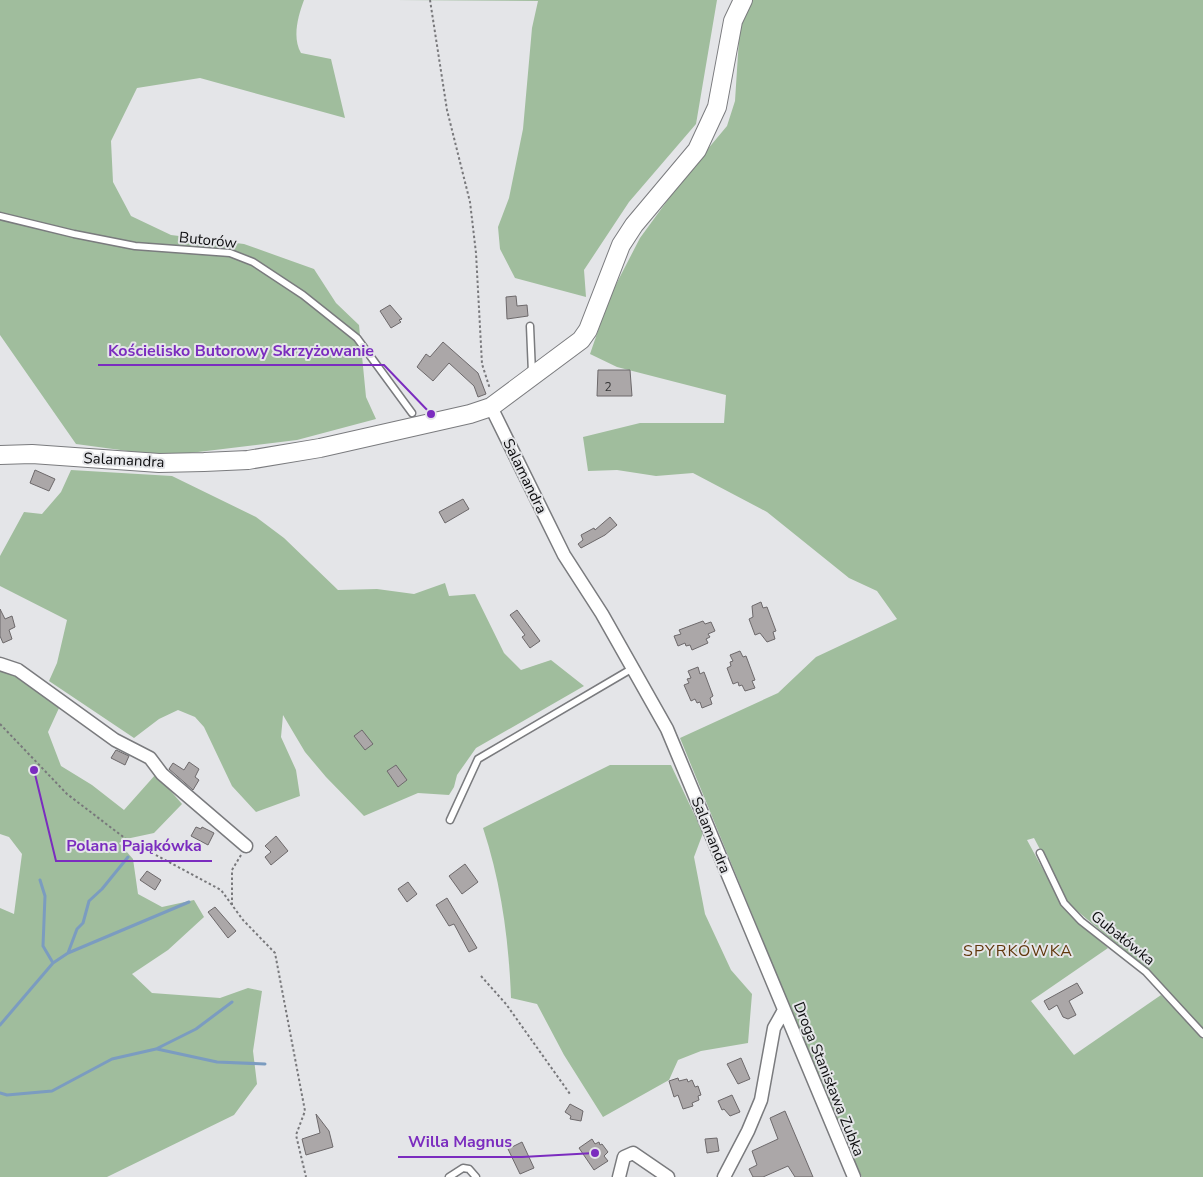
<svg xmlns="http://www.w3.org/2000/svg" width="1203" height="1177" font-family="'Nunito Sans',sans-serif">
<rect width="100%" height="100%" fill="#e4e5e8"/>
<path fill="#a0bd9d" d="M0,0H304C298,16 292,38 301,53L331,59L345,118L200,78L137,88L111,141L113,182L131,216L171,235L244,244L314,269L336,303L359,325L366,397L376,419L297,440L165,456L76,444L0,335Z
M396,0H717L696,124L629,202L584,270L586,297L515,278L500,249L498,227L509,198L523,129L532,28L538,1Z
M749,0H1203V1029L1132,957L1069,904L1034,838L1027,840L1064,908L1108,948L1031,1001L1074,1055L1161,995L1203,1038V1177H862L844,1139L680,738L778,693L816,657L897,619L877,591L849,578L767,512L693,473L656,476L617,470L588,471L583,437L640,423H724L726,395L617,367L590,354L610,296L640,238L686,175L727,126L735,101L740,23Z
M71,470L172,476L256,517L284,538L338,590L377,589L414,594L445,583L449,596L475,594L504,653L521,670L551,660L584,686L476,748L457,775L454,787L449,795L418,793L364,816L326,777L305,752L283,715L281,737L296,770L300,796L256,812L232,786L204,727L195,717L178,710L159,719L134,738L49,681L57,663L67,620L0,586V556L24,512L42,514L61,492Z
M0,669L15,675L59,708L48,732L61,766L92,785L124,810L156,774L182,804L154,833L126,839L119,843L133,859L138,894L162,907L194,900L204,917L168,950L132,974L152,993L220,998L248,988L262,991L253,1051L257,1084L234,1115L107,1177H0V908L14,914L22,854L9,837L0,834Z
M610,765H671L703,833L694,857L705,914L731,970L752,994L748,1043L701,1051L678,1060L669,1080L603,1117L564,1055L537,1004L511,998C509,941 501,882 483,828Z"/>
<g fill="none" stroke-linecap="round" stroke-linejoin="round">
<path stroke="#7b9cc0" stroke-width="3" d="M40,880L45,896L43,946L53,963
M68,953L189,902
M0,1025L53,963L68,953L77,929L83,923L89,901L102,889L128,857
M157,1049L217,1062L265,1064
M0,1093L7,1095L52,1091L112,1059L156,1049L196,1029L232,1002"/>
</g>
<path fill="#aba7a8" stroke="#6d696b" d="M516,296L517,306L527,305L528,316L507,319L506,297Z
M390,305L402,319L399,320L401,322L391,328L380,311Z
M443,342L478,373L486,394L478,397L474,386L449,363L433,381L417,367L426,354L430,357Z
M598,370H630L632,396H597Z
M35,470L55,479L49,491L30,483Z
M463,499L469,509L445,523L439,512Z
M610,517L617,525L605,535L581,548L578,544L583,540L581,535L594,528L595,530Z
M761,602L763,608L767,607L776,631L773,632L775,639L767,642L760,633L755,635L749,619L753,617L752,606Z
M0,609L5,619L12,616L15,627L9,630L12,639L3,643L0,636Z
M517,610L540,641L530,648L522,637L525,635L510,615Z
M703,621L705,624L711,622L715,631L708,634L710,637L706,639L708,643L692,650L690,645L686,646L685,643L678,646L674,636L681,634L679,630Z
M740,651L743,657L746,656L755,680L752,681L755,688L745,691L742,685L739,686L738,682L733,684L727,668L731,666L730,662L733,661L730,655Z
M698,667L700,674L704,672L713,696L710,698L712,704L702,708L700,702L697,703L695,699L691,701L684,685L689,683L687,679L691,678L688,671Z
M362,730L373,744L365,750L354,736Z
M116,750L129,756L125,765L111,758Z
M189,762L199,769L195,777L199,780L193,790L169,769L173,763L184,770Z
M396,765L407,780L398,787L387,771Z
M196,827L201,829L202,827L214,833L208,845L191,836Z
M276,836L288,851L271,865L265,857L271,852L265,846Z
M465,864L478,882L462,894L449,876Z
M147,871L161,880L155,890L140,880Z
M408,882L417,894L407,902L398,889Z
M447,898L477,948L469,952L454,924L449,926L436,905Z
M215,907L236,931L228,938L208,912Z
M1077,983L1083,993L1069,1001L1076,1015L1068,1019L1063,1017L1057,1005L1049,1010L1044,1001Z
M741,1058L750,1079L738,1084L727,1064Z
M678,1078L679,1081L687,1079L688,1082L692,1080L695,1087L698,1086L701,1095L698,1096L699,1100L692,1103L693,1106L683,1109L678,1095L674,1097L669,1081Z
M732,1095L740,1112L730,1116L724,1109L722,1110L718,1101Z
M570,1104L583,1111L581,1121L570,1119L571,1116L565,1112Z
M785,1111L813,1177H795L788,1166L763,1177H753L749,1169L757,1165L752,1151L778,1139L770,1118Z
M316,1114L329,1131L333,1147L306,1155L302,1139L320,1133Z
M717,1138L719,1151L707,1153L705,1139Z
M592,1139L595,1144L599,1142L600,1145L602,1144L608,1152L604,1156L608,1161L594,1170L579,1148Z
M522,1142L534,1168L520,1174L508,1149Z"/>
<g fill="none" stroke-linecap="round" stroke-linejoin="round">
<g stroke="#7a7b7e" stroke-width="9">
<path id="lane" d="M0,216L74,234L135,246L230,253L253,262L303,295L357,338L412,413
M530,326L532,373
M450,820L478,759L633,668
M1040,853L1064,903L1081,921L1146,972L1203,1034
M449,1177L463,1168L469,1169L476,1177"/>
</g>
<g stroke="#7a7b7e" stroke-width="15">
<path id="street" d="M491,407L564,555L602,614L667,729L854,1177
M0,664L18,670L115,740L150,758L162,774L246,846
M619,1177L624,1157L633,1153L668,1177
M724,1177L748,1131L761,1100L774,1028L783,1012"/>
</g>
<g stroke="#7a7b7e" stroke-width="20">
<path id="secondary" d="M0,455L32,454L159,463L204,462L248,460L320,448L470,414L491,407L581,340L588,330L621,245L634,225L697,150L717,107L733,21L743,0"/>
</g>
<path stroke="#78787b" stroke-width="2" stroke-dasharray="2.5 2.5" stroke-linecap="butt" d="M430,0L447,110L470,202L476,253L482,364L490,389
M0,724L67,794L126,839L221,890L243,920L275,953L305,1111L296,1135L306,1177
M232,905V870L241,855
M481,976L506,1004L570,1094"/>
<use href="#lane" stroke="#fff" stroke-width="6"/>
<use href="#street" stroke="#fff" stroke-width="12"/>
<use href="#secondary" stroke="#fff" stroke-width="18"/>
</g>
<g text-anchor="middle" stroke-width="4" stroke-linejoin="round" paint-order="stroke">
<g font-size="12" fill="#343435">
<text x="608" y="391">2</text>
</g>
<g font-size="15" fill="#0d0d0f" stroke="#e4e5e8">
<text transform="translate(208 240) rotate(6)" y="5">Butorów</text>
<text transform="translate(124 460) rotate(3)" y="5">Salamandra</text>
<text transform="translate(525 476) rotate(64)" y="5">Salamandra</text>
<text transform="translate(711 835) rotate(68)" y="5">Salamandra</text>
<text transform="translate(1123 938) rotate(39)" y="5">Gubałówka</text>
<text transform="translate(829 1079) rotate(68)" y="5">Droga Stanisława Zubka</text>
</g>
<g font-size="16" letter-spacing="1" fill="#60370c" stroke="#e4e5e8">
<text x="1018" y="956">SPYRKÓWKA</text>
</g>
</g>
<path fill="none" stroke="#7b2cbf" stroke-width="2" d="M431 414L384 365H98M34 770L56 861H212M595 1153L522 1157H398"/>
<g fill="#7b2cbf" stroke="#e4e5e8" stroke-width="2">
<circle cx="431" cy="414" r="5"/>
<circle cx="34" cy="770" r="5"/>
<circle cx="595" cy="1153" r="5"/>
</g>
<g font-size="16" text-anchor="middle" font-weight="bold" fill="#7b2cbf" stroke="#e4e5e8" stroke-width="4" stroke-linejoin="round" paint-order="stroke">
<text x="241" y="356">Kościelisko Butorowy Skrzyżowanie</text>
<text x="134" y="851">Polana Pająkówka</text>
<text x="460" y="1147">Willa Magnus</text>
</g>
</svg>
